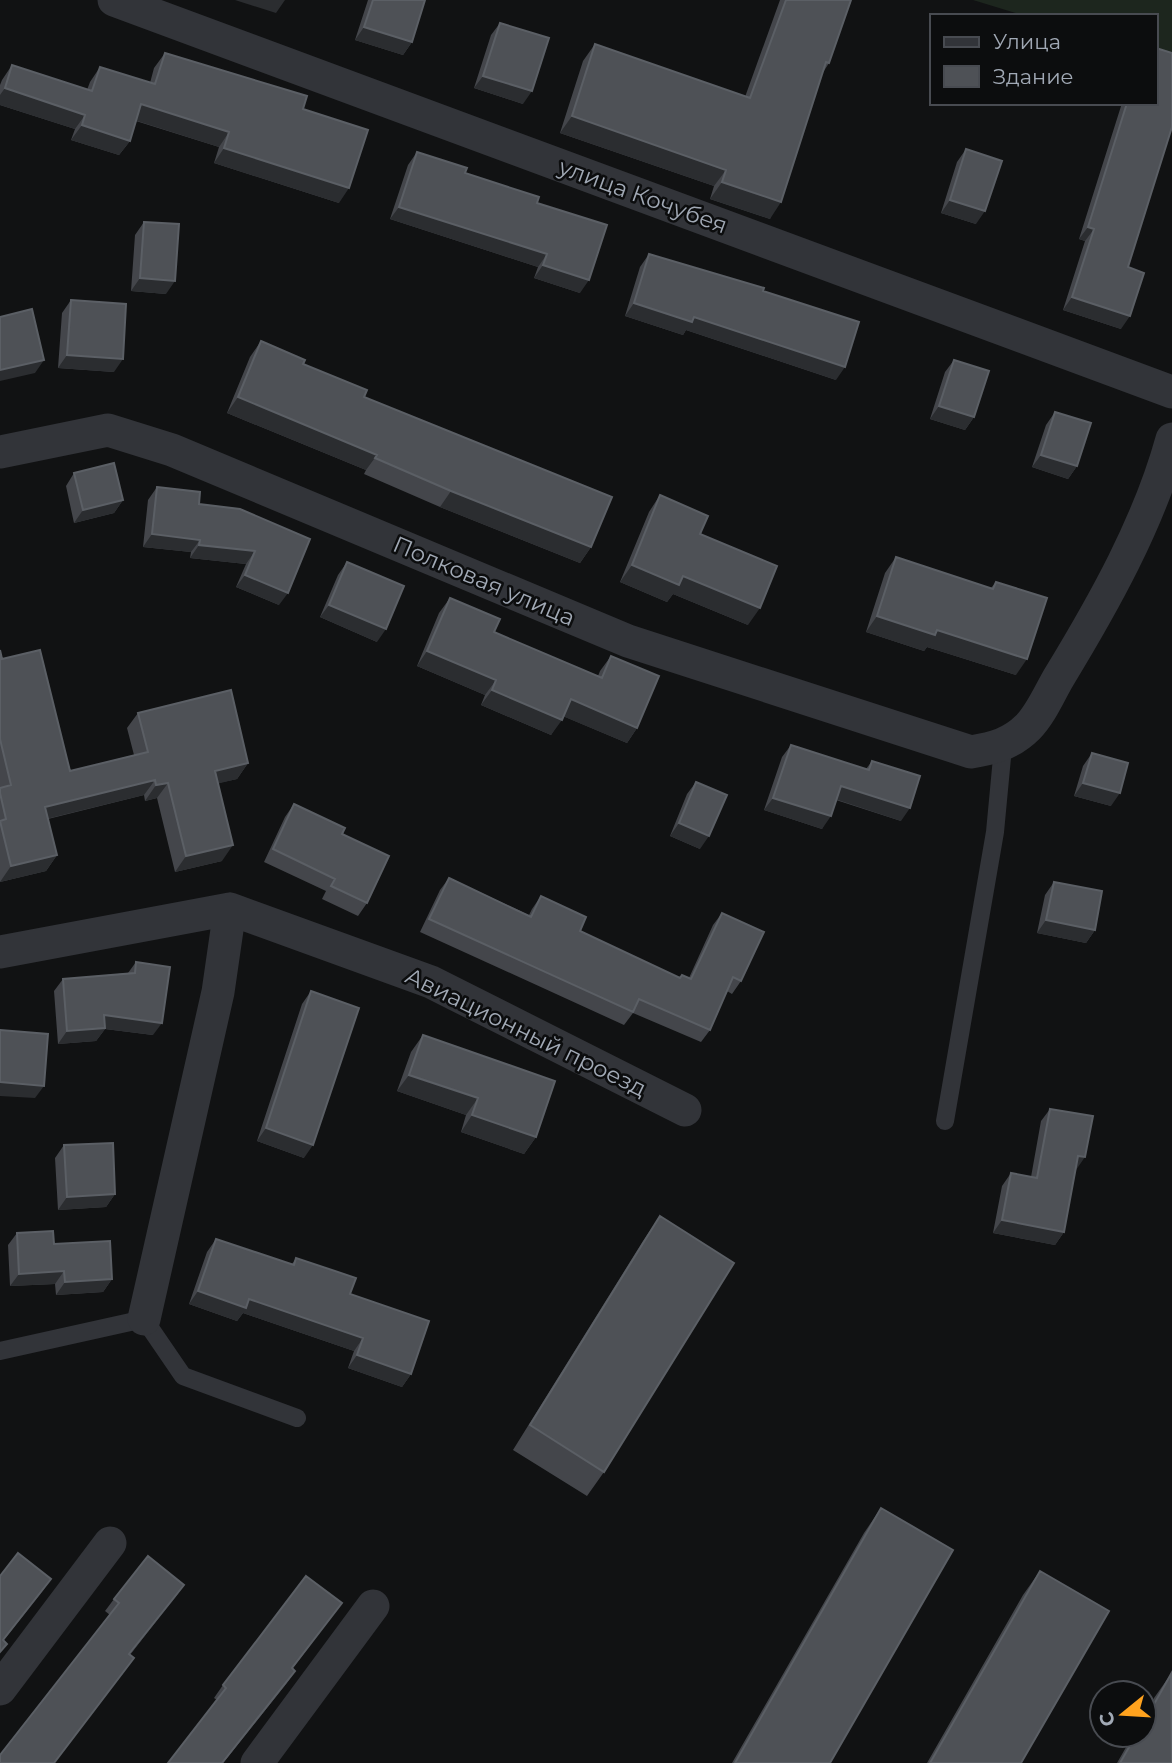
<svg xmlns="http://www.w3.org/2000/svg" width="1172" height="1763" font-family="Montserrat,sans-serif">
<rect width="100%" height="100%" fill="#111213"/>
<path fill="#1d261e" d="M973,0H1172V60L1156,55V16H1025Z"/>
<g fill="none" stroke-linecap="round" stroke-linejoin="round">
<path stroke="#323439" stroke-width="18" d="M945,1121L995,832L1003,747
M0,1351L144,1319L183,1376L297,1418"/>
<path stroke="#323439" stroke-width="33" d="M114,0L1172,392
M0,452L108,430L172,450L628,641L971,752C994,748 1011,744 1028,727C1041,714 1050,692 1059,677C1104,603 1149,523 1172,439
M0,952L230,909L431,982L685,1110
M144,1319L218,992L230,909
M0,1689L110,1543
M257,1763L373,1606"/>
</g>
<path fill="#44464b" d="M368,0H425L412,42L403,55L355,40Z
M780,0H851L829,63L822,74L770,219L710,199L714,186L560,133L583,61L595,44L745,97Z
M500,23L523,104L474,88L491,35Z
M165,53L303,109L339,203L214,163L219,147L136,121L130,141L119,155L71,140L75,129L0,105V85L2,80L12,65L87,90L90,82L100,67L150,83L154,68Z
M1122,103H1156L1128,267L1121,329L1063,310L1085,241L1079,239Z
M966,149L976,224L941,213L957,162Z
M417,152L465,173L537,203L580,293L534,278L538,267L390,219L408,165Z
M144,222L166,294L131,291L135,235Z
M649,254L763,291L836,380L686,330L683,335L625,316L640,267Z
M71,300L114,372L58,368L62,313Z
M261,341L364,397L591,547L580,563L440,507L364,474L366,470L227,413L250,357Z
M954,360L974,417L965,430L930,419L945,372Z
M1055,412L1077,466L1068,479L1032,467L1046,425Z
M74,473L123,500L114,513L74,523L66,486Z
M157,487L199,504L240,509L279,605L236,587L246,564L190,558L191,552L143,547L148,500Z
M660,495L700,534L748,625L673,594L667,602L620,582L649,512Z
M896,557L991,588L996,582L1016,675L927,647L924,651L866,632L885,573Z
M347,562L377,642L320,617L338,575Z
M450,598L494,632L598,676L600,671L611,656L637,728L627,743L563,716L551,735L481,705L485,695L417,666L439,613Z
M0,650L2,659L70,771L134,755L127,728L138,713L248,763L237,779L218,783L222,861L175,872L157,798L145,801L144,795L48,819L57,855L46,871L0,882Z
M791,745L866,769L872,761L901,821L836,800L822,829L764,810L782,757Z
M1092,753L1111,806L1074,796L1083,766Z
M696,782L700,849L670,836L687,794Z
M294,804L367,903L358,916L322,899L326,891L264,862L285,817Z
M449,878L529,915L532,909L541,896L580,931L679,978L682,975L689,978L713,925L722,913L741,981L732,994L727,991L710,1030L701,1042L633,1013L624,1025L420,932L440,890Z
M1054,882L1095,930L1086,943L1037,933L1045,895Z
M136,962L153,1035L105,1029L96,1041L58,1044L54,991L63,979L128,973Z
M311,991L304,1158L257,1141L302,1004Z
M423,1035L536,1137L524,1154L461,1132L466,1115L397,1091L411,1052Z
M1050,1109L1076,1170H1075L1064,1232L1055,1245L993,1233L1002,1186L1011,1173L1031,1177L1041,1121Z
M64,1145L115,1194L106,1207L58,1210L55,1158Z
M660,1216L604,1472L587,1496L513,1450L643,1241Z
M17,1233L54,1244L112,1279L103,1292L56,1295L55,1284L10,1286L8,1245Z
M216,1239L292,1264L296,1258L350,1294L411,1374L402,1387L348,1368L354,1351L243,1313L237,1321L189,1304L207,1252Z
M881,1508L830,1763H732L864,1533Z
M1040,1571L1021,1763H927L1023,1595Z
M184,1585L130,1655L125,1670L54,1763H0L110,1615L105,1611L114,1599Z
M342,1603L292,1669L295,1671L286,1684L223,1763H168L217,1700L214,1698L223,1685Z
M1171,1674L1172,1763H1117L1133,1735H1144V1716L1154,1698Z"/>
<path fill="#2b2d30" d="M235,0H285L276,13Z
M364,27L412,42L403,55L355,40Z
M483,76L532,91L523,104L474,88Z
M5,88L85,115L75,129L0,105V95Z
M141,104L229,132L219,147L131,119Z
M572,116L726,170L714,186L560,133Z
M82,125L130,141L119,155L71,140Z
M224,148L349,188L339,203L214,163Z
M722,182L781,202L770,219L710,199Z
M950,200L985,211L976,224L941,213Z
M399,207L547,254L538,267L390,219Z
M1088,227L1094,229L1085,241L1079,239Z
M543,265L589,280L580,293L534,278Z
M140,278L175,281L166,294L131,291Z
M1072,297L1130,316L1121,329L1063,310Z
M634,303L694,317L845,367L836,380L686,330L683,335L625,316Z
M67,355L123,359L114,372L58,368Z
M44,360L35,373L0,381V370Z
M238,397L377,455L366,470L227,413Z
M939,406L974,417L965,430L930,419Z
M1041,455L1077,466L1068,479L1032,467Z
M451,491L591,547L580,563L440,507Z
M123,500L114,513L74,523L83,510Z
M152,534L200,540L191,552L143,547Z
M199,545L255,551L246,564L190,558Z
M632,565L683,576L760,608L748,625L673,594L667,602L620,582Z
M245,575L288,593L279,605L236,587Z
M329,605L386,629L377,642L320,617Z
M877,616L937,630L1027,659L1016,675L927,647L924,651L866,632Z
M427,651L496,680L485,695L417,666Z
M492,690L562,720L551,735L481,705Z
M571,699L637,728L627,743L560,715Z
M248,763L237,779L204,787L215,771Z
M155,780L144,795L34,822L45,807Z
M168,783L157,798L145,801L156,785Z
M1083,783L1120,793L1111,806L1074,796Z
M841,786L910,808L901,821L832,798Z
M773,798L831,816L822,829L764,810Z
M679,823L709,836L700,849L670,836Z
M233,845L222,861L175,872L186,856Z
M57,855L46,871L0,882L11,866Z
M1046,920L1095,930L1086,943L1037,933Z
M104,1015L162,1023L153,1035L105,1029L96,1041L58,1044L67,1031Z
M409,1075L478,1098L466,1115L397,1091Z
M0,1082L44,1086L35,1098L0,1096Z
M472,1115L536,1137L524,1154L461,1132Z
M266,1128L313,1145L304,1158L257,1141Z
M1078,1156L1085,1157L1076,1170L1069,1169Z
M115,1194L106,1207L58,1210L67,1197Z
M1002,1220L1064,1232L1055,1245L993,1233Z
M64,1271L55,1284L10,1286L19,1274Z
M112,1279L103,1292L56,1295L65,1282Z
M198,1291L249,1299L363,1338L354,1351L243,1313L237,1321L189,1304Z
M357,1355L411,1374L402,1387L348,1368Z
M51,1579L42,1592L0,1645V1644Z
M184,1585L175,1598L120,1667L129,1654Z
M295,1671L286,1684L223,1763H222Z"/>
<path fill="#4e5156" stroke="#5b5f65" stroke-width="2" d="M373,0H425L412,42L364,27Z
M786,0H851L829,63L826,62L781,202L722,182L726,170L572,116L595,44L750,98Z
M500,23L549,38L532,91L483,76Z
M1156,48L1172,53V127L1128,267L1144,273L1130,316L1072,297L1094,229L1088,227L1127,103H1156Z
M165,53L307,96L303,109L368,130L349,188L224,148L229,132L141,104L130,141L82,125L85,115L5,88L12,65L92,91L100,67L155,84Z
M966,149L1002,161L985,211L950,200Z
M417,152L467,168L465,173L539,197L537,203L607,225L589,280L543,265L547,254L399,207Z
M144,222L179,224L175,281L140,278Z
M649,254L764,288L763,291L859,322L845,367L694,317L692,322L634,303Z
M71,300L126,304L123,359L67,355Z
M32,309L44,360L0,370V317Z
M261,341L305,360L303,364L367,390L364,397L612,497L591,547L451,491L375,458L377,455L238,397Z
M954,360L989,371L974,417L939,406Z
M1055,412L1091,423L1077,466L1041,455Z
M114,463L123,500L83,510L74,473Z
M157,487L200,492L199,504L240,509L310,539L288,593L245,575L255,551L199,545L200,540L152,534Z
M660,495L708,516L700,534L777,566L760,608L683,576L679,585L632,565Z
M896,557L993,589L996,582L1047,598L1027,659L937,630L935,635L877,616Z
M347,562L404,586L386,629L329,605Z
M450,598L500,619L494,632L602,678L611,656L659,676L637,728L571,699L562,720L492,690L496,680L427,651Z
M0,650L2,659L40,650L70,771L148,752L138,713L231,690L248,763L215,771L233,845L186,856L168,783L156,785L155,780L45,807L57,855L11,866L0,821L6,819L0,793V788L11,785L0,739Z
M791,745L869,770L872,761L920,776L910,808L841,786L831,816L773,798Z
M1092,753L1128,763L1120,793L1083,783Z
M696,782L727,795L709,836L679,823Z
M294,804L345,828L342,834L389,856L367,903L331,886L335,879L273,849Z
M449,878L531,917L541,896L586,917L580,931L680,978L682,975L691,979L722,913L764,932L741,981L733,977L710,1030L639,999L633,1012L429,919Z
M1054,882L1102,891L1095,930L1046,920Z
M136,962L170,967L162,1023L104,1015L105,1028L67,1031L63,979L135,973Z
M311,991L359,1008L313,1145L266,1128Z
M0,1030L48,1034L44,1086L0,1082Z
M423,1035L555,1081L536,1137L472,1115L478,1098L409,1075Z
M1050,1109L1093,1116L1085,1157L1078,1156L1064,1232L1002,1220L1011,1173L1037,1178Z
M113,1143L115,1194L67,1197L64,1145Z
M660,1216L734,1263L604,1472L530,1425Z
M53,1231L54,1244L110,1241L112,1279L65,1282L64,1271L19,1274L17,1233Z
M216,1239L294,1265L296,1258L356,1278L350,1294L429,1321L411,1374L357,1355L363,1338L249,1299L246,1308L198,1291Z
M881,1508L953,1550L830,1763H735Z
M18,1553L51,1579L3,1640L7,1644L0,1652V1576Z
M148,1556L184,1585L129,1654L134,1658L54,1763H0V1755L119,1603L114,1599Z
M1040,1571L1109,1611L1021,1763H930Z
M306,1576L342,1603L292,1668L295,1671L222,1763H168L226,1688L223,1685Z
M1171,1674L1172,1763H1120L1136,1735H1144V1722Z"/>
<g text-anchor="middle" stroke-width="5" stroke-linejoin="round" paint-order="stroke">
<g font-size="23" fill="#a1a9b5" stroke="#0c0d0e">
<text transform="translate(643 196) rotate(20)" y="8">улица Кочубея</text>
<text transform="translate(484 581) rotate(23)" y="8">Полковая улица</text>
<text transform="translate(526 1032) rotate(26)" y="8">Авиационный проезд</text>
</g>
</g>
<rect x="930" y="14" width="228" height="91" fill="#0c0d0e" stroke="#484b51" stroke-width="2"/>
<rect x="944" y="37" width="35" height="10" fill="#323439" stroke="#484b51" stroke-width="2"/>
<text x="993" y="49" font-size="21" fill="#a1a9b5">Улица</text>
<rect x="944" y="66" width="35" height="21" fill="#4e5156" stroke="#484b51" stroke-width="2"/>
<text x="993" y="84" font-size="21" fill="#a1a9b5">Здание</text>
<g transform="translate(1123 1714) rotate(252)"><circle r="33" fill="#0c0d0e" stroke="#484b51" stroke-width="2"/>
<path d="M0-5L12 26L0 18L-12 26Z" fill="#ffa21e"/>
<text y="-10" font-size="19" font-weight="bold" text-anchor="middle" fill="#a1a9b5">С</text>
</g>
</svg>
